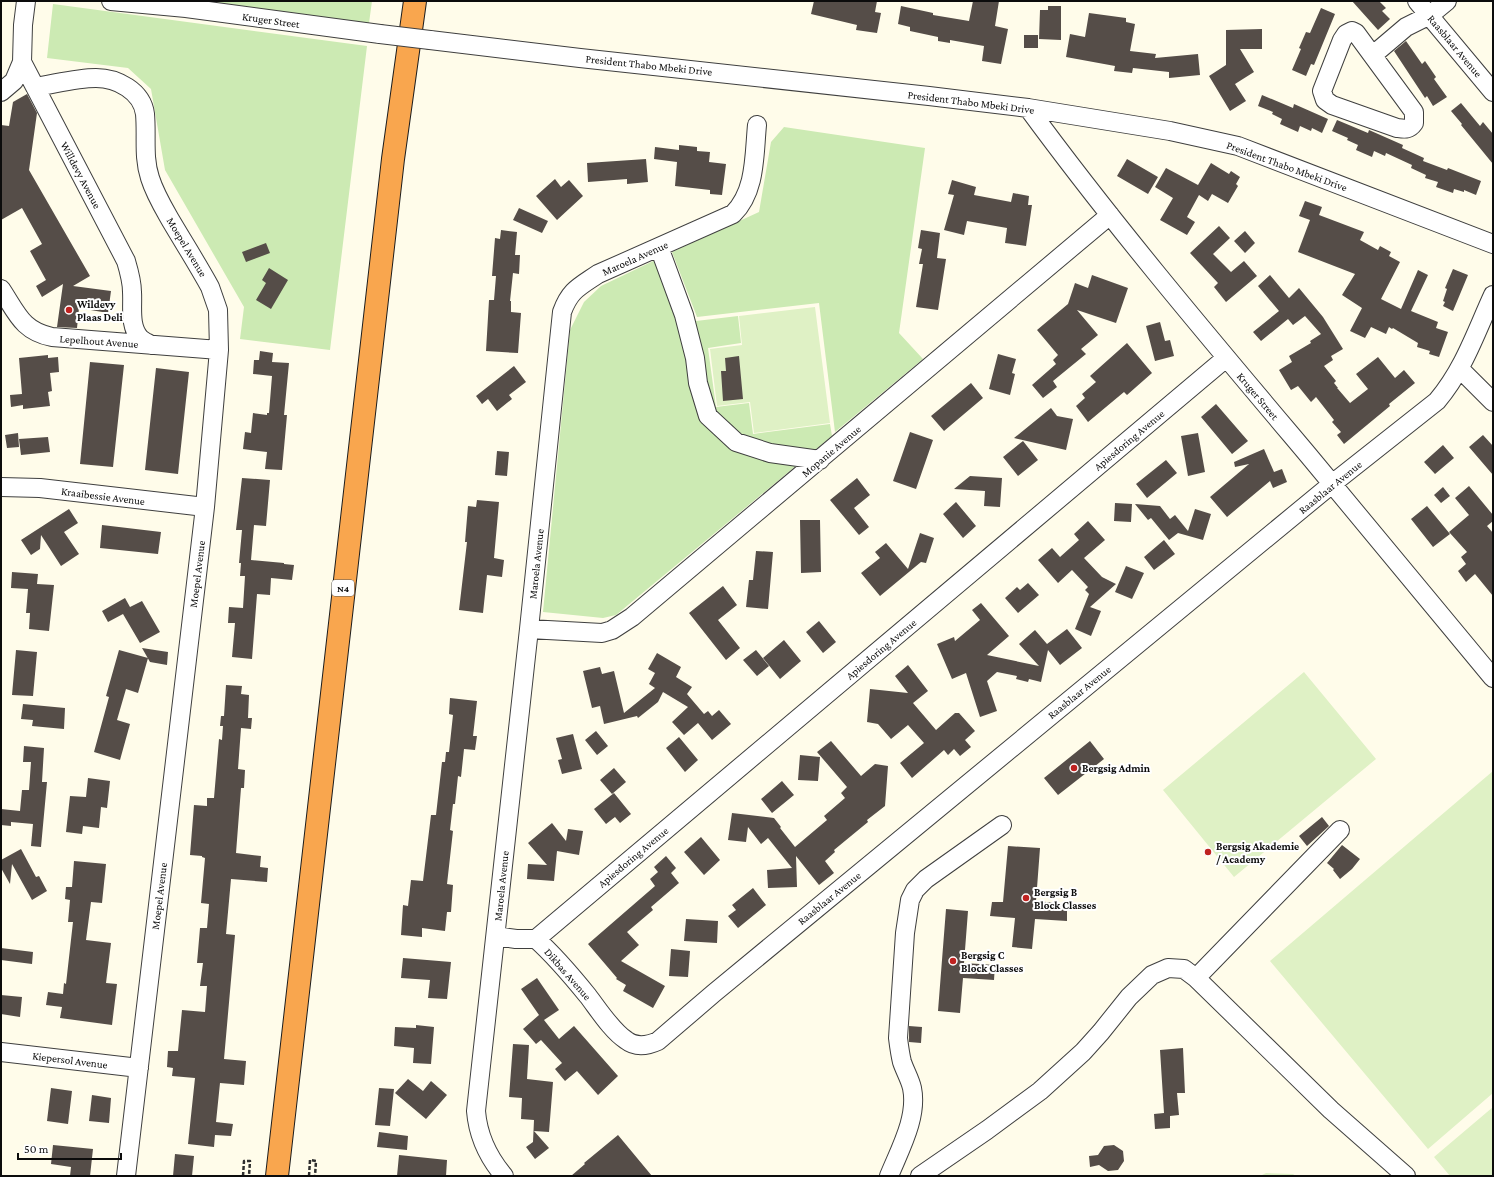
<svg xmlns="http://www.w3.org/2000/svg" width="1494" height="1177" font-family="'Crimson Pro',serif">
<rect width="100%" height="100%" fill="#fffcea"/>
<path fill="#cceab3" d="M206,1H372L369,23Z
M53,4L367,46L330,350L240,339L244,307L165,170L151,89L128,68L47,58Z
M784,127L925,148L899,333L923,359L835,432L819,303L697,317L672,252L759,212L771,142Z
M670,253L696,321L738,316L741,343L708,348L716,407L749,403L753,434L830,424L832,436L616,615L603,618L543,612L570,330L584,302L601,286Z"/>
<path fill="#dff1c5" d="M815,307L830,423L754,433L750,402L717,406L710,349L742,345L739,316Z
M1304,672L1376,759L1234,877L1163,790Z
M1493,771V1093L1428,1149L1270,961Z
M1493,1107V1176H1450L1434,1157Z
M1266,1173L1293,1174L1296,1176H1260Z"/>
<path fill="#554d48" d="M814,1H877L875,12L881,13L877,33L856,30L857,25L811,14Z
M973,1H999L995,26L1008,29L1001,64L982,61L984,46L950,40V43L938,41V37L910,31V27L898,24L901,6L933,13V15L969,21Z
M1352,1H1379L1386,8L1382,11L1390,19L1378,30Z
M1048,6H1061V40L1039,39L1040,10H1048Z
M1321,8L1335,14L1314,65L1311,64L1306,76L1292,70L1301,49L1299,48L1306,32L1310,33Z
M1089,13L1126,18V22L1135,24L1130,51L1156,54L1155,58L1198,54L1200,75L1169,78V72L1133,68L1132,73L1114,71L1115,66L1066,57L1070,34L1085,37Z
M1262,29V49H1240L1254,72L1235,84L1246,101L1230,111L1209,76L1226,65V30Z
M1024,35H1038V48H1024Z
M1406,41L1422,64L1425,61L1436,77L1434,79L1447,97L1433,106L1427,96L1425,98L1394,51Z
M27,94L37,113L29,170L90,276L73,286L111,291L108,313L79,308L77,328L57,327L63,284L42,297L36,286L46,280L30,251L42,244L22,208L1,220V125L9,126L13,102Z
M1262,95L1293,108L1294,104L1328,119L1322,133L1312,128L1311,131L1300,126L1298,132L1280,124L1282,119L1272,114L1273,112L1258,106Z
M1461,103L1480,126L1483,122L1493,134V164L1461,125L1462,124L1451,111Z
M1337,120L1368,133L1369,130L1403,145L1402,148L1424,158L1423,161L1447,170L1448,168L1481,181L1476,195L1464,190V192L1454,189L1453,193L1436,187L1438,182L1425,178L1426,175L1411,168L1412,165L1386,153L1385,156L1374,151L1372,157L1356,150L1358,145L1347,140L1348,138L1332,131Z
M679,145L697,147V151L710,152L709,162L726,164L722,195L710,194V190L675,186L677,162L654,159L655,147L679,150Z
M646,159L648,182L627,184V179L588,182L587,163Z
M1127,159L1158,177L1148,194L1117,176Z
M1211,163L1229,174L1231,171L1240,177L1236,184L1238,186L1228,203L1212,194L1208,201L1199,195L1187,217L1195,222L1187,235L1160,220L1173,198L1155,187L1166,168L1198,185Z
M555,179L561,187L569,180L583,196L557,220L536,196Z
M952,180L976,187L974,195L1011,202L1013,193L1029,196L1028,205H1032L1026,246L1005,243L1007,228L967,221L964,235L944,230L954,195L948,194Z
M1305,201L1322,207L1319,215L1364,232L1360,240L1378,250L1380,246L1391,252L1389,256L1400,262L1381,299L1401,309L1418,270L1428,275L1411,311L1438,322L1436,328L1448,332L1439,357L1429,354L1430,351L1417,347L1418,343L1393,328L1392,329L1389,327L1386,334L1371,327L1365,338L1350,331L1362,308L1342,295L1355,274L1298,252L1310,220L1299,216Z
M519,208L548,221L542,233L513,220Z
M1219,226L1230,238L1213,254L1231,272L1244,261L1257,276L1226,302L1214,287L1218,283L1190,253Z
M501,230L517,232L515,255H520L519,274L513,273L510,301H511V312L521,313L518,353L486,351L489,300H494L496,276H492L495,238L500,239Z
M921,230L940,233L937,258L946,259L938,310L916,307L923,264H919L922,249L918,248Z
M1245,231L1255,243L1245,253L1234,241Z
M266,243L270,253L246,262L242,252Z
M269,268L288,280L271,309L256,300L266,283L262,280Z
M1453,269L1468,275L1453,311L1443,306L1445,302L1443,301L1447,289L1445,288Z
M1092,275L1128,288L1116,323L1077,310L1098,335L1081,349L1086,354L1053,381L1057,387L1043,398L1032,385L1056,364L1053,360L1058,355L1037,330L1068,304L1075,283L1088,288Z
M1270,275L1289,298L1299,288L1323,317L1343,349L1331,356L1333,360L1324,366L1336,381L1334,383L1338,388L1337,389H1338L1350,403L1368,389L1356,374L1378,357L1395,378L1404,370L1415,383L1389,404L1390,406L1344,444L1337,435L1341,432L1332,422L1334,420L1316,397L1311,402L1298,386L1291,390L1279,370L1292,362L1289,356L1311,343L1310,341L1321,334L1305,316L1293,325L1288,319L1261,341L1253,332L1279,311L1258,286Z
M1160,322L1165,341L1170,340L1174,356L1155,361L1146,326Z
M1127,343L1152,373L1127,395L1124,392L1088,422L1076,406L1085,398L1082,394L1096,382L1090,376Z
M260,351L273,353L272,362L289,363L284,415H287L282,470L265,469L267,452L243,449L245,432L251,433L253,413L267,415V413H269L272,376L253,374L254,360H259Z
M998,354L1016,359L1012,373L1015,374L1010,395L989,389Z
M48,355V358L58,357L59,372L50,373L52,391L48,392L50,406L23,409V405L11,407L10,395L22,394L19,358Z
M739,356L743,399L723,401L721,371H726L725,358Z
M90,362L124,365L113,467L80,464Z
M514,366L526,382L509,395L512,399L497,411L488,399L482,404L476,396Z
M156,368L189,372L178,474L145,470Z
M971,383L983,398L944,431L931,416Z
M1216,404L1248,441L1232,454L1201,417Z
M1051,408L1057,416L1073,419L1066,450L1014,438Z
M910,432L933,440L916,489L893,481Z
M18,433L19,447L7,448L5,435Z
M1198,433L1205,472L1188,476L1181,436Z
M1483,435L1493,446V475L1469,447Z
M48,437L50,452L21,455L19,439Z
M1023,441L1038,460L1018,476L1003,457Z
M1443,445L1454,458L1435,474L1424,462Z
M1264,449L1274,472L1282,469L1287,482L1273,488L1270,481L1227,517L1210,497L1249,464L1235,467L1234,462Z
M497,451L509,452L507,476L495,475Z
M1166,460L1177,473L1147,498L1136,484Z
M970,476L1002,478L1000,507L984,506L985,491L954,489Z
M242,478L270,480L266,526L254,525L251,560L284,563V564L294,565L292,580L271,578L270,595L257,594L252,659L232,657L235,623H228L229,607L243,608L245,576H240L241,563H239L242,530H236Z
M857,478L870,495L854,508L869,527L859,535L830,500Z
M1469,486L1493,515V521L1487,526L1493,533V596L1475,574L1466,582L1458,571L1466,564L1461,557L1467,552L1449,532L1469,515L1455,498Z
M1443,487L1450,496L1441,503L1434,495Z
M477,500L499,502L494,558L504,560L502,577L487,575L483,613L459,610L467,542H465L468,506L476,507Z
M956,502L976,526L963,538L943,514Z
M1115,503L1132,504L1131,522L1114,521Z
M1135,504L1160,506L1170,519L1175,515L1188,531L1195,509L1211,514L1203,540L1178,533L1169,540L1151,518L1148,520Z
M1427,506L1450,534L1433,547L1411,519Z
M69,509L78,523L64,532L79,554L61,566L41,535L40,549L31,555L21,540Z
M800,520H820L821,572L801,573Z
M1088,521L1105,540L1084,558L1102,577L1116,584L1090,607L1101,611L1091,636L1075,629L1089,594L1085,590L1088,587L1072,570L1058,583L1038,560L1052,548L1060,557L1079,540L1074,534Z
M102,525L161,532L158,554L100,548Z
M920,533L934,538L926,563L921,562L880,596L861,573L880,558L875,552L886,543L908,569Z
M1164,540L1175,554L1154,570L1144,557Z
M756,551L773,552L768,609L746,607L749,580H753Z
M1126,566L1144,573L1132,599L1115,592Z
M12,572L38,574L37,584L54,585L49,631L29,629L30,613H26L28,589L11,588Z
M1028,583L1039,595L1018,613L1005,598L1017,587L1020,590Z
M723,586L737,605L718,620L740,648L726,660L689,613Z
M125,598L130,607L142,601L160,632L140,643L123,614L108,622L102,611Z
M981,603L1009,636L987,655L1039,666L1019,644L1035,630L1047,644L1067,629L1082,648L1060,665L1048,650L1041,682L1029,679L1028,682L1016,679L1017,676L997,672L987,681L997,711L980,717L966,673L952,679L937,644L954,637L955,641L980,620L972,610Z
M819,621L836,642L823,653L806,632Z
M784,640L801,661L780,679L763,658Z
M142,648L168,652L167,665L150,662Z
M16,650L37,652L33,696L12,695Z
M119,650L148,658L138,693L126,689L117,720L130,724L120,760L94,752L109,697L106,696Z
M756,650L769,666L757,676L743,660Z
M657,653L681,667L676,677L692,687L687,694L704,714L708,711L712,716L719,710L731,724L712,740L698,723L684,735L672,722L688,707L663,692L658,702L638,718L637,716L604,724L600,706L592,708L583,671L600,667L602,674L614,671L624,713L655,688L649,684L655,673L648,669Z
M908,665L928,691L913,703L936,730L955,713H959L975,731L965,740L971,747L960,756L954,749L948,755L944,750L912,778L900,763L924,743L908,725L891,739L878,724L867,722L870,689L908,693L895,676Z
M226,685L242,686L241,694L249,695L248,718H252L251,729L241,728L238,769L245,770L244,788H241L236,853L261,856L260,867L268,868L267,882L231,879L226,934L235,935L224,1059L246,1061L244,1085L220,1083L216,1122L233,1124L231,1136L215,1135L214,1147L188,1144L195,1078L172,1076L173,1068L167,1067L168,1051H178L182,1010L205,1012L207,986H200L203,963H197L200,928H207L209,904L201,903L205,858L202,857V856L190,855L194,805L207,806V798H214L219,739L222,740L223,726H220L221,716H224Z
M450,698L477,701L473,736H477L475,750L464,749L461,777L458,776L455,804H453L450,830L453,831L447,884L453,885L451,912H447L445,931L422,928V937L401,935L403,905L408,906L411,880L423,881L431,815H436L442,762H445L446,752H449L453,715L449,714Z
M23,704L65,708L64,729L32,726L33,720L21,719Z
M596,731L608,746L597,755L585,740Z
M573,734L582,769L562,774L558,760L562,759L556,738Z
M679,737L698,760L685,772L666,748Z
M831,741L861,776L875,764L888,766L885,806L867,820L868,822L834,850L835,852L825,861L834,873L819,885L796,856L797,887L768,888L767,870L792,868L768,838L761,844L748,827L746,842L728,840L732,813L774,818L781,827L780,828L795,847L827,820L824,816L845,798L841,793L847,787L817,752Z
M1090,741L1104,759L1058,795L1044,778Z
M24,746L44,748L42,782H47L41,847L31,846L33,824L11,822V826L1,825V809L20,811L22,790H29L31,762H23Z
M800,755L820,757L818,781L798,780Z
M614,768L626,782L612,794L600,780Z
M88,778L110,781L107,808L101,807L99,828L83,826L82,834L66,832L70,796L86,797Z
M782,781L794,795L772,813L761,799Z
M614,793L631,814L620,823L615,817L606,824L594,809Z
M1322,817L1329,826L1307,846L1299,836Z
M552,823L566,841L568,829L583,831L579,855L557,851L554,881L527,879L528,864L547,865L528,843Z
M701,837L720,860L704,875L684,852Z
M1342,845L1360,859L1352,869L1340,879L1333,870L1334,869L1327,863Z
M1008,846L1040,848L1036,901L1067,904V921L1035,919L1032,949L1012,947L1015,918L990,916L992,902H1003Z
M21,849L36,877L39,876L47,891L32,900L12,864L10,884L1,868V860Z
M666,856L676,868L671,873L679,883L651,907L653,910L627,932L639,945L621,961L665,986L653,1008L623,991L626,985L616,979L617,978L588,944L655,886L650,879L658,872L654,867Z
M74,861L106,864L102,903L91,902L86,940L111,943L106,983L117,984L112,1025L60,1018L62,1007L46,1005L48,992L63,994L64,983L66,984L73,922H68L70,900L65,899L66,887H72Z
M753,888L766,905L738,928L728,916L736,910L732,905Z
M946,909L968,911L964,963L995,965L994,980L963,978L960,1013L938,1011Z
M686,919L718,921L717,943L684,941Z
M1,948L33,952L32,964L1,960Z
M671,949L690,951L688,977L669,976Z
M403,958L451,962L447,999L428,998L430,980L401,978Z
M537,978L559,1010L544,1020L559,1039L574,1026L618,1076L598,1095L577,1071L565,1081L555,1069L562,1063L541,1040L536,1044L523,1029L539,1015L521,989Z
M1,995L22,997L20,1017L1,1014Z
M416,1025L434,1027L431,1064L413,1063L414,1048L394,1046L395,1027L416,1028Z
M909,1026L922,1027L921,1043L909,1042Z
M513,1044L529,1045L527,1079L553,1082L549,1132L534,1131L549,1148L535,1159L526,1147L533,1142L534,1120L521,1119L522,1098L509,1097Z
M1183,1048L1185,1093H1177L1179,1115L1170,1116V1128L1155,1129L1154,1114L1164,1113L1160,1050Z
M408,1079L423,1091L431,1081L447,1095L426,1119L395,1093Z
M51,1088L72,1091L68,1124L47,1121Z
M379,1088L394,1089L390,1126L375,1125Z
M92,1095L111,1098L109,1123L89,1121Z
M379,1132L408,1136L407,1150L377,1147Z
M618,1135L652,1176H571L585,1164L584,1163Z
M53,1145L93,1149L90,1176H70L71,1167L51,1164Z
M1114,1145L1123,1151L1124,1161L1118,1170L1108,1171L1099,1165L1090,1167L1089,1156L1098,1155L1104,1146Z
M175,1154L194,1156L192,1176H173Z
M399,1155L447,1160L446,1176H397Z"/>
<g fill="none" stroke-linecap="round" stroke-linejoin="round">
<g stroke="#3f3f3f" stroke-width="20">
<path id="minor" d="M26,1L23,25L22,62L126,261C129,271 132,281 132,292C133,307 129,326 140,338C143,341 148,343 151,345
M111,1L186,8L380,34
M1417,1L1493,92
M1352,31L1356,33L1414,112V123C1409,130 1405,129 1397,128L1332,105L1325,100L1322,91L1342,40L1346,34Z
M430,40L580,58L929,96L1028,108L1170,131L1238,146L1493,244
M1373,55L1406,27L1430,15L1447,1
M35,87C55,84 76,78 96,78C117,78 142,91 145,114C147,136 143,157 150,178C155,194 163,207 171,221C184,243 198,265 210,287L218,310L219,350L205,507L126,1176
M1,92L14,81L22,62
M1028,108C1116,228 1213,342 1309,456C1371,530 1432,604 1493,678
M659,247L684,315L695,358L698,383L708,416L736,442L770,453L820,460
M1,289C17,313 22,331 52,337L219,350
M1460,369L1493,402
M1,487L40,488L205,507
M529,629L602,633L612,630L632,617L1110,215
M496,936L516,939H536C556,957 571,975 588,996C598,1009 612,1031 626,1040C636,1048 647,1046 658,1041L714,993L1332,484L1437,401C1464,369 1476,332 1493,295
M536,939L1226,358
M1196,978L1340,830
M1,1052L139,1068
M504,1176C488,1157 478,1136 476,1111L529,629L562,312C570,290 579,287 598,274L733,214C756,191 754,156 757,125
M889,1176C900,1149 918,1117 912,1088C910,1079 905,1071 902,1062C900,1054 899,1046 898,1038L905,933L910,900L915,890L926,879L1002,825
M920,1176L987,1130L1040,1091L1083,1052L1101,1032L1129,997L1152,975L1168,968L1184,969L1196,978L1331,1110L1406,1176"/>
</g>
<g stroke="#1d1d1d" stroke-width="24">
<path id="highway" d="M277,1176L393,159L415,1"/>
</g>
<path stroke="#2e2e2e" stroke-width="2.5" stroke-dasharray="4 2" stroke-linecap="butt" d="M243,1176L244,1161H250L249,1176
M309,1176L310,1160L316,1161L315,1176"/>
<use href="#minor" stroke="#fff" stroke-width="18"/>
<use href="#highway" stroke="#f9a64e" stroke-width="22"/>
<g stroke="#3f3f3f" stroke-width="20" stroke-linecap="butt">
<path id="minor-bridge" d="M380,34L430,40"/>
</g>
<use href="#minor-bridge" stroke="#fff" stroke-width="18"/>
</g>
<g fill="#bf2220" stroke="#fff" stroke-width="1.5">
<circle cx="69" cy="310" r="4"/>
<circle cx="1074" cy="768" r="4"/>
<circle cx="1208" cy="852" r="4"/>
<circle cx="1026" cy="898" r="4"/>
<circle cx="953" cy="961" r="4"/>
</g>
<g text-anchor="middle" stroke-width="4" stroke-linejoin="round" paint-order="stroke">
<rect fill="#fff" stroke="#555" stroke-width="1" x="332" y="580" width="22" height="16" rx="3"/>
<g font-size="10" font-weight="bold" fill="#0c0c0c">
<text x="343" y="592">N4</text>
</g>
<g font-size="11" fill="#0c0c0c" stroke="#fff">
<text transform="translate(271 20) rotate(8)" y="4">Kruger Street</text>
<text transform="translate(1455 46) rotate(50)" y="4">Raasblaar Avenue</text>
<text transform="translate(649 65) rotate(6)" y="4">President Thabo Mbeki Drive</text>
<text transform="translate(971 102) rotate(7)" y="4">President Thabo Mbeki Drive</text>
<text transform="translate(1287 166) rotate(20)" y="4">President Thabo Mbeki Drive</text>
<text transform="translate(81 175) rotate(62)" y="4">Willdevy Avenue</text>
<text transform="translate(187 247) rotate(59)" y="4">Moepel Avenue</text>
<text transform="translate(635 258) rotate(-24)" y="4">Maroela Avenue</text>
<text transform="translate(99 341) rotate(4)" y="4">Lepelhout Avenue</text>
<text transform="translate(1258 396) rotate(50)" y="4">Kruger Street</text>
<text transform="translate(1129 440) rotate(-40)" y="4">Apiesdoring Avenue</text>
<text transform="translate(831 451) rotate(-40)" y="4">Mopanie Avenue</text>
<text transform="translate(1330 487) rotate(-39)" y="4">Raasblaar Avenue</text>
<text transform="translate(103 496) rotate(7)" y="4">Kraaibessie Avenue</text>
<text transform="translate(536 564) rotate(-84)" y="4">Maroela Avenue</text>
<text transform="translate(197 574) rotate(-83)" y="4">Moepel Avenue</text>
<text transform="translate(881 649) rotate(-40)" y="4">Apiesdoring Avenue</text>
<text transform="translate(1079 692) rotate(-39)" y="4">Raasblaar Avenue</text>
<text transform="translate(633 857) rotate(-40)" y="4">Apiesdoring Avenue</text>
<text transform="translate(501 886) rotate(-84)" y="4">Maroela Avenue</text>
<text transform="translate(159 896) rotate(-83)" y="4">Moepel Avenue</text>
<text transform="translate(829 898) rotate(-39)" y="4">Raasblaar Avenue</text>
<text transform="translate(568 974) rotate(49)" y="4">Dikbas Avenue</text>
<text transform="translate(70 1060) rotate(7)" y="4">Kiepersol Avenue</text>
</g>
<g font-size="11" font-weight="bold" fill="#0c0c0c" stroke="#fff" text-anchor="start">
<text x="77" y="308">Wildevy<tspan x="77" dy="13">Plaas Deli</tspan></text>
<text x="1082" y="772">Bergsig Admin</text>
<text x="1216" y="850">Bergsig Akademie<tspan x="1216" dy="13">/ Academy</tspan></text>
<text x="1034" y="896">Bergsig B<tspan x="1034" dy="13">Block Classes</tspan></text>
<text x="961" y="959">Bergsig C<tspan x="961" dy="13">Block Classes</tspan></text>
</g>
</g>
<rect width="1494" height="1177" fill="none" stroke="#0c0c0c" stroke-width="4"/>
<path d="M18 1153v6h103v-6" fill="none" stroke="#0c0c0c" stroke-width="2"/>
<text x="24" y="1153" font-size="12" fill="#0c0c0c" stroke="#ffffff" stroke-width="3" paint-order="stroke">50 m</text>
</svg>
